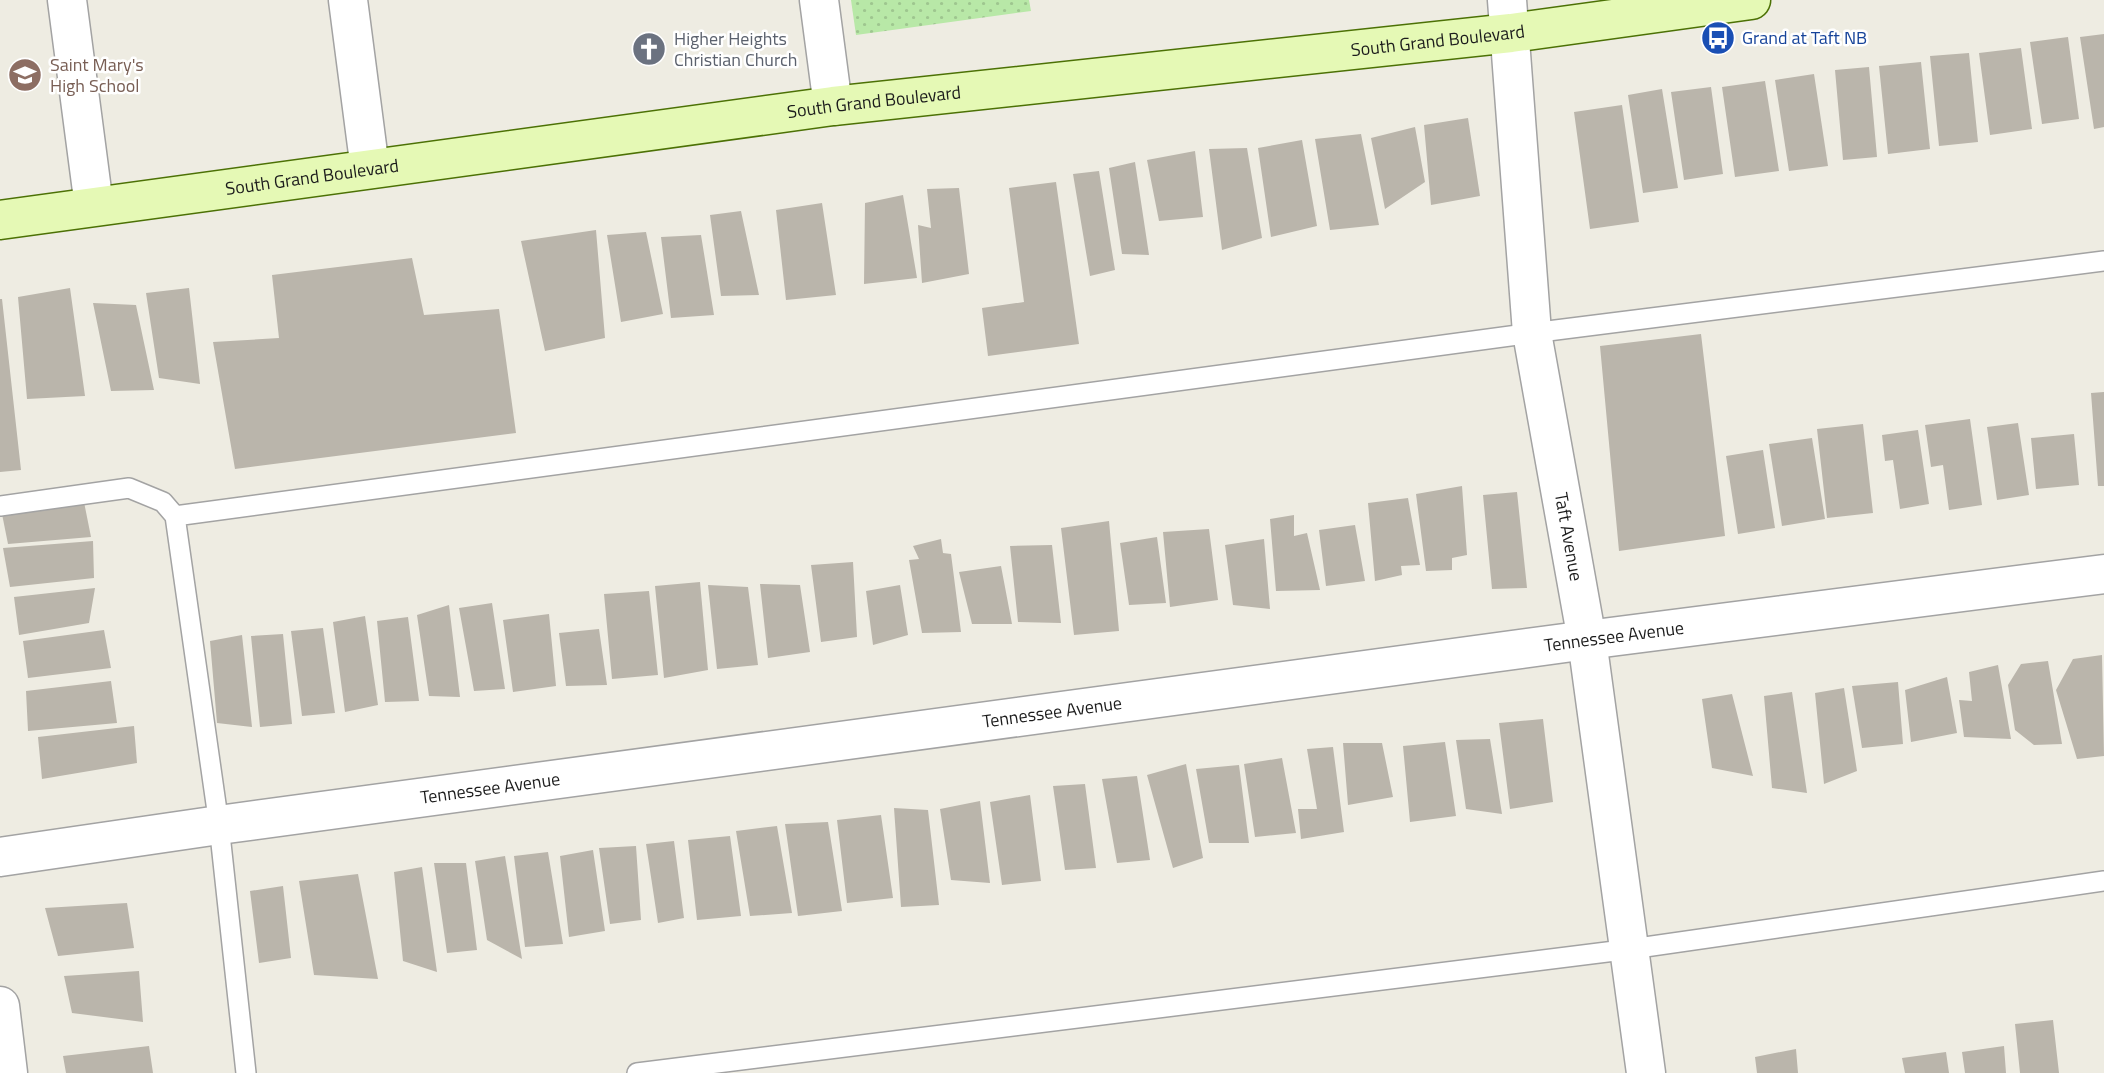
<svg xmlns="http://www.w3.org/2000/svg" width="2104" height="1073" font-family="'Titillium Web',sans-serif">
<defs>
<pattern id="grass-dots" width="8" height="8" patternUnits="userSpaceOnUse" patternTransform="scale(1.75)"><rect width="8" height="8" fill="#b8e8a7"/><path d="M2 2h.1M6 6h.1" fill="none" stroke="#9ec68f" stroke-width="1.8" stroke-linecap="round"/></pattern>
</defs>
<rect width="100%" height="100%" fill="#eeece2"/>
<path fill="url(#grass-dots)" d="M851,0H1029L1031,11L856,35Z"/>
<path fill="#bab5ab" d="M2104,34V127L2094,129L2080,37Z
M2068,37L2079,119L2042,124L2030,42Z
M2021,48L2032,129L1990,135L1979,53Z
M1969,53L1978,142L1939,146L1930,56Z
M1921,62L1930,149L1888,154L1879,66Z
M1869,67L1877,157L1843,160L1835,70Z
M1814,74L1828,166L1789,171L1775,80Z
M1765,81L1779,171L1735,177L1722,87Z
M1711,87L1723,174L1684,180L1671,92Z
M1662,89L1678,188L1643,193L1628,95Z
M1622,105L1639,222L1590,229L1574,112Z
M1468,118L1480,196L1431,205L1424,125Z
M1415,127L1425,182L1385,209L1371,138Z
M1361,134L1379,225L1330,230L1315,139Z
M1302,140L1317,226L1271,237L1258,148Z
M1247,148L1262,238L1222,250L1209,149Z
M1195,151L1203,217L1159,221L1147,160Z
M1135,162L1149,255L1122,254L1109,168Z
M1099,171L1115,270L1090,276L1073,174Z
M1056,182L1079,344L988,356L982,308L1024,302L1009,188Z
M959,188L969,274L922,283L918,225L931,228L927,189Z
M903,195L917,278L864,284L865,203Z
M822,203L836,295L786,300L776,210Z
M741,211L759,295L721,296L710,215Z
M596,230L605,338L545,351L521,241Z
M646,232L663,314L621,322L607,235Z
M701,235L714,315L671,318L661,237Z
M412,258L424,315L499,309L516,433L235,469L213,342L279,338L272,275Z
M70,288L85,396L27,399L18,297Z
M189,288L200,384L159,378L146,293Z
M0,299H2L21,470L0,472Z
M93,303L136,305L154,390L111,391Z
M1701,334L1725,536L1619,551L1600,346Z
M2104,392V486H2098L2091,393Z
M1970,419L1982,505L1949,510L1943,465L1931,467L1925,425Z
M2018,423L2029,495L1997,500L1987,427Z
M1863,424L1873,513L1827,518L1817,429Z
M1918,430L1929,504L1900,509L1893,460L1885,461L1882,435Z
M2074,434L2079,485L2036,489L2031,438Z
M1812,438L1825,519L1782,526L1769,444Z
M1763,450L1775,528L1738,534L1726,456Z
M1462,486L1467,555L1452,558V570L1426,571L1416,494Z
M1517,492L1527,588L1492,589L1483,495Z
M1408,498L1420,565L1401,566L1402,575L1375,581L1368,503Z
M84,502L91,537L8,544L2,514Z
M1294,515V536L1307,533L1320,590L1276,591L1270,519Z
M1109,521L1119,631L1074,635L1061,528Z
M1355,525L1365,581L1326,586L1319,530Z
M1209,529L1218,600L1170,607L1163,532Z
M1157,537L1166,603L1129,605L1120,543Z
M941,539L943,553L951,554L961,632L922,633L909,560L919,559L913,546Z
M1264,539L1270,609L1233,605L1225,545Z
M93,541L94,578L10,587L3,548Z
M1052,545L1061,623L1018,622L1010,546Z
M853,562L857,637L821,642L811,565Z
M1001,566L1012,624H972L959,572Z
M700,582L708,670L664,678L655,586Z
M760,584L800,585L810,652L768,658Z
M708,585L748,587L758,665L717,669Z
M900,585L908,635L873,645L866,591Z
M95,588L89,623L19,635L14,597Z
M649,591L658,675L612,679L604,594Z
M492,603L505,689L474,691L459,608Z
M449,605L460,697L429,696L417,615Z
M549,614L556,686L513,692L503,620Z
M365,616L378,705L345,712L333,622Z
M408,617L419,701L385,702L377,621Z
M323,628L335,713L302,716L291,631Z
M599,629L607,685L566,686L559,633Z
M104,630L111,668L28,678L23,641Z
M283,634L292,724L260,727L251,636Z
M242,635L252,727L217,723L210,641Z
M2102,655L2104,756L2077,759L2056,690L2073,659Z
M2048,661L2062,744L2034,745L2015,730L2008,685L2021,664Z
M1998,665L2011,739L1964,737L1959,700L1972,701L1969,672Z
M1947,677L1957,733L1911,742L1905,690Z
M111,681L117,723L28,731L26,691Z
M1898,682L1903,744L1862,748L1852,686Z
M1844,688L1857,771L1824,784L1815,693Z
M1792,692L1807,793L1772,788L1764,696Z
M1732,694L1753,776L1712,768L1702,699Z
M1543,719L1553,802L1510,809L1499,723Z
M134,726L137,763L42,779L38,737Z
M1490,739L1502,814L1466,809L1456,740Z
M1445,742L1456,816L1410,822L1403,746Z
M1343,743H1382L1393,797L1348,805Z
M1333,747L1344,832L1301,839L1298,809H1317L1307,749Z
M1282,758L1296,833L1255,837L1244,764Z
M1186,764L1203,858L1173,868L1147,775Z
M1239,765L1249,843H1209L1196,769Z
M1137,776L1150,860L1117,863L1102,779Z
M1085,784L1096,868L1065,870L1053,786Z
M1030,795L1041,881L1002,885L990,802Z
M980,801L990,883L951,880L940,809Z
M894,808L928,810L939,905L901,907Z
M881,815L893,898L847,903L837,820Z
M828,822L842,911L798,916L785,824Z
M777,826L792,913L750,916L736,831Z
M730,836L741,916L697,920L688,840Z
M674,841L684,918L658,923L646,844Z
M636,846L641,920L610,924L599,848Z
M593,850L605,931L569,937L560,856Z
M548,852L563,944L525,947L514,856Z
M505,856L522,959L487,940L475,861Z
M434,863H466L477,950L447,953Z
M422,867L437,972L403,961L394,872Z
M358,874L378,979L314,975L299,881Z
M283,886L291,958L259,963L250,891Z
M127,903L134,948L58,956L45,908Z
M139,971L143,1022L72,1013L64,976Z
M2053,1020L2059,1073H2020L2015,1024Z
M149,1046L153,1073H66L63,1056Z
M2004,1046L2006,1073H1965L1962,1052Z
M1796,1049L1798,1073H1757L1755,1057Z
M1946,1052L1949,1073H1905L1902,1058Z"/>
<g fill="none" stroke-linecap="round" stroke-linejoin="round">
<g stroke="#a3a3a3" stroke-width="22">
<path id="service" d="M0,506L129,488L163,502L175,516L219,825L246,1073
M175,516L1532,333L2104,261
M637,1073L1631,949L2104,881"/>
</g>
<g stroke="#a3a3a3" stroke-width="41">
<g id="minor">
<path d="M67,0L94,206"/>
<path d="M348,0L370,169"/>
<path d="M819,0L833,106"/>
<path id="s1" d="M1507,0L1532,333L1587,640L1646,1073"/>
<path id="s2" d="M0,857L219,825L1587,640L2104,574"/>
<path d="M0,1006L8,1073"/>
</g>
</g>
<g stroke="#4c7105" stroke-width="41">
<g id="secondary">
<path id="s3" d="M0,220L833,106L1511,33L1751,0"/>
</g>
</g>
<use href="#service" stroke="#fff" stroke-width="19"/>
<use href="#minor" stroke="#fff" stroke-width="38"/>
<use href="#secondary" stroke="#e5f9b5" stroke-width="38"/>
</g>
<defs>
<g id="bus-disc" transform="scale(1.75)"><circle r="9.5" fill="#1a4fb4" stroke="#fff"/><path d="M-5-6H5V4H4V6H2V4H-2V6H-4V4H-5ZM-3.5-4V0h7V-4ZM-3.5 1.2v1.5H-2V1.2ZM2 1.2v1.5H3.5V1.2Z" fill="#fff"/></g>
<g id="church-disc" transform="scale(1.75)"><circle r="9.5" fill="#6b7280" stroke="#fff"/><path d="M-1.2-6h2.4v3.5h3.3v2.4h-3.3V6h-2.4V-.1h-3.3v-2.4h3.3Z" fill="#fff"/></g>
<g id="school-disc" transform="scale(1.75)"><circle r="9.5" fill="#8d6e63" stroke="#fff"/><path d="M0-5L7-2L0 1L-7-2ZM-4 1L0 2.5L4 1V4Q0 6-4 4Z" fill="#fff"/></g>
</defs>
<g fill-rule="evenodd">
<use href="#bus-disc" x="1718" y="38"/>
<use href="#church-disc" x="649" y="49"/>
<use href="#school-disc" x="25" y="75"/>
</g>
<g text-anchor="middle" stroke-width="5" stroke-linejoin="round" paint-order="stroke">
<g font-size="18" fill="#164399" stroke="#fff" text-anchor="start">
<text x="1742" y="44">Grand at Taft NB</text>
</g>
<g font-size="18" fill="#5b616d" stroke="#fff" text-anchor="start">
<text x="674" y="45">Higher Heights<tspan x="674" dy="21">Christian Church</tspan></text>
</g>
<g font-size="18" fill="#1c1c1c" stroke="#fff">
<text dy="6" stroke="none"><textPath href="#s3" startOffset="1449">South Grand Boulevard</textPath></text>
<text dy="6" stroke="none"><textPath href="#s3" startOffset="882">South Grand Boulevard</textPath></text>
<text dy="6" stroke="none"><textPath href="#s3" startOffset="315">South Grand Boulevard</textPath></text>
<text dy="6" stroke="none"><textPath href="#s1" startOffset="541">Taft Avenue</textPath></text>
<text dy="6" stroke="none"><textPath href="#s2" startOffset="1629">Tennessee Avenue</textPath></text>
<text dy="6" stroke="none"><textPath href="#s2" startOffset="1062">Tennessee Avenue</textPath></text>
<text dy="6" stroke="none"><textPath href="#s2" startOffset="495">Tennessee Avenue</textPath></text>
</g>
<g font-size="18" fill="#785e54" stroke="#fff" text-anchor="start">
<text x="50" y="71">Saint Mary's<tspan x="50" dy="21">High School</tspan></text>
</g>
</g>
</svg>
